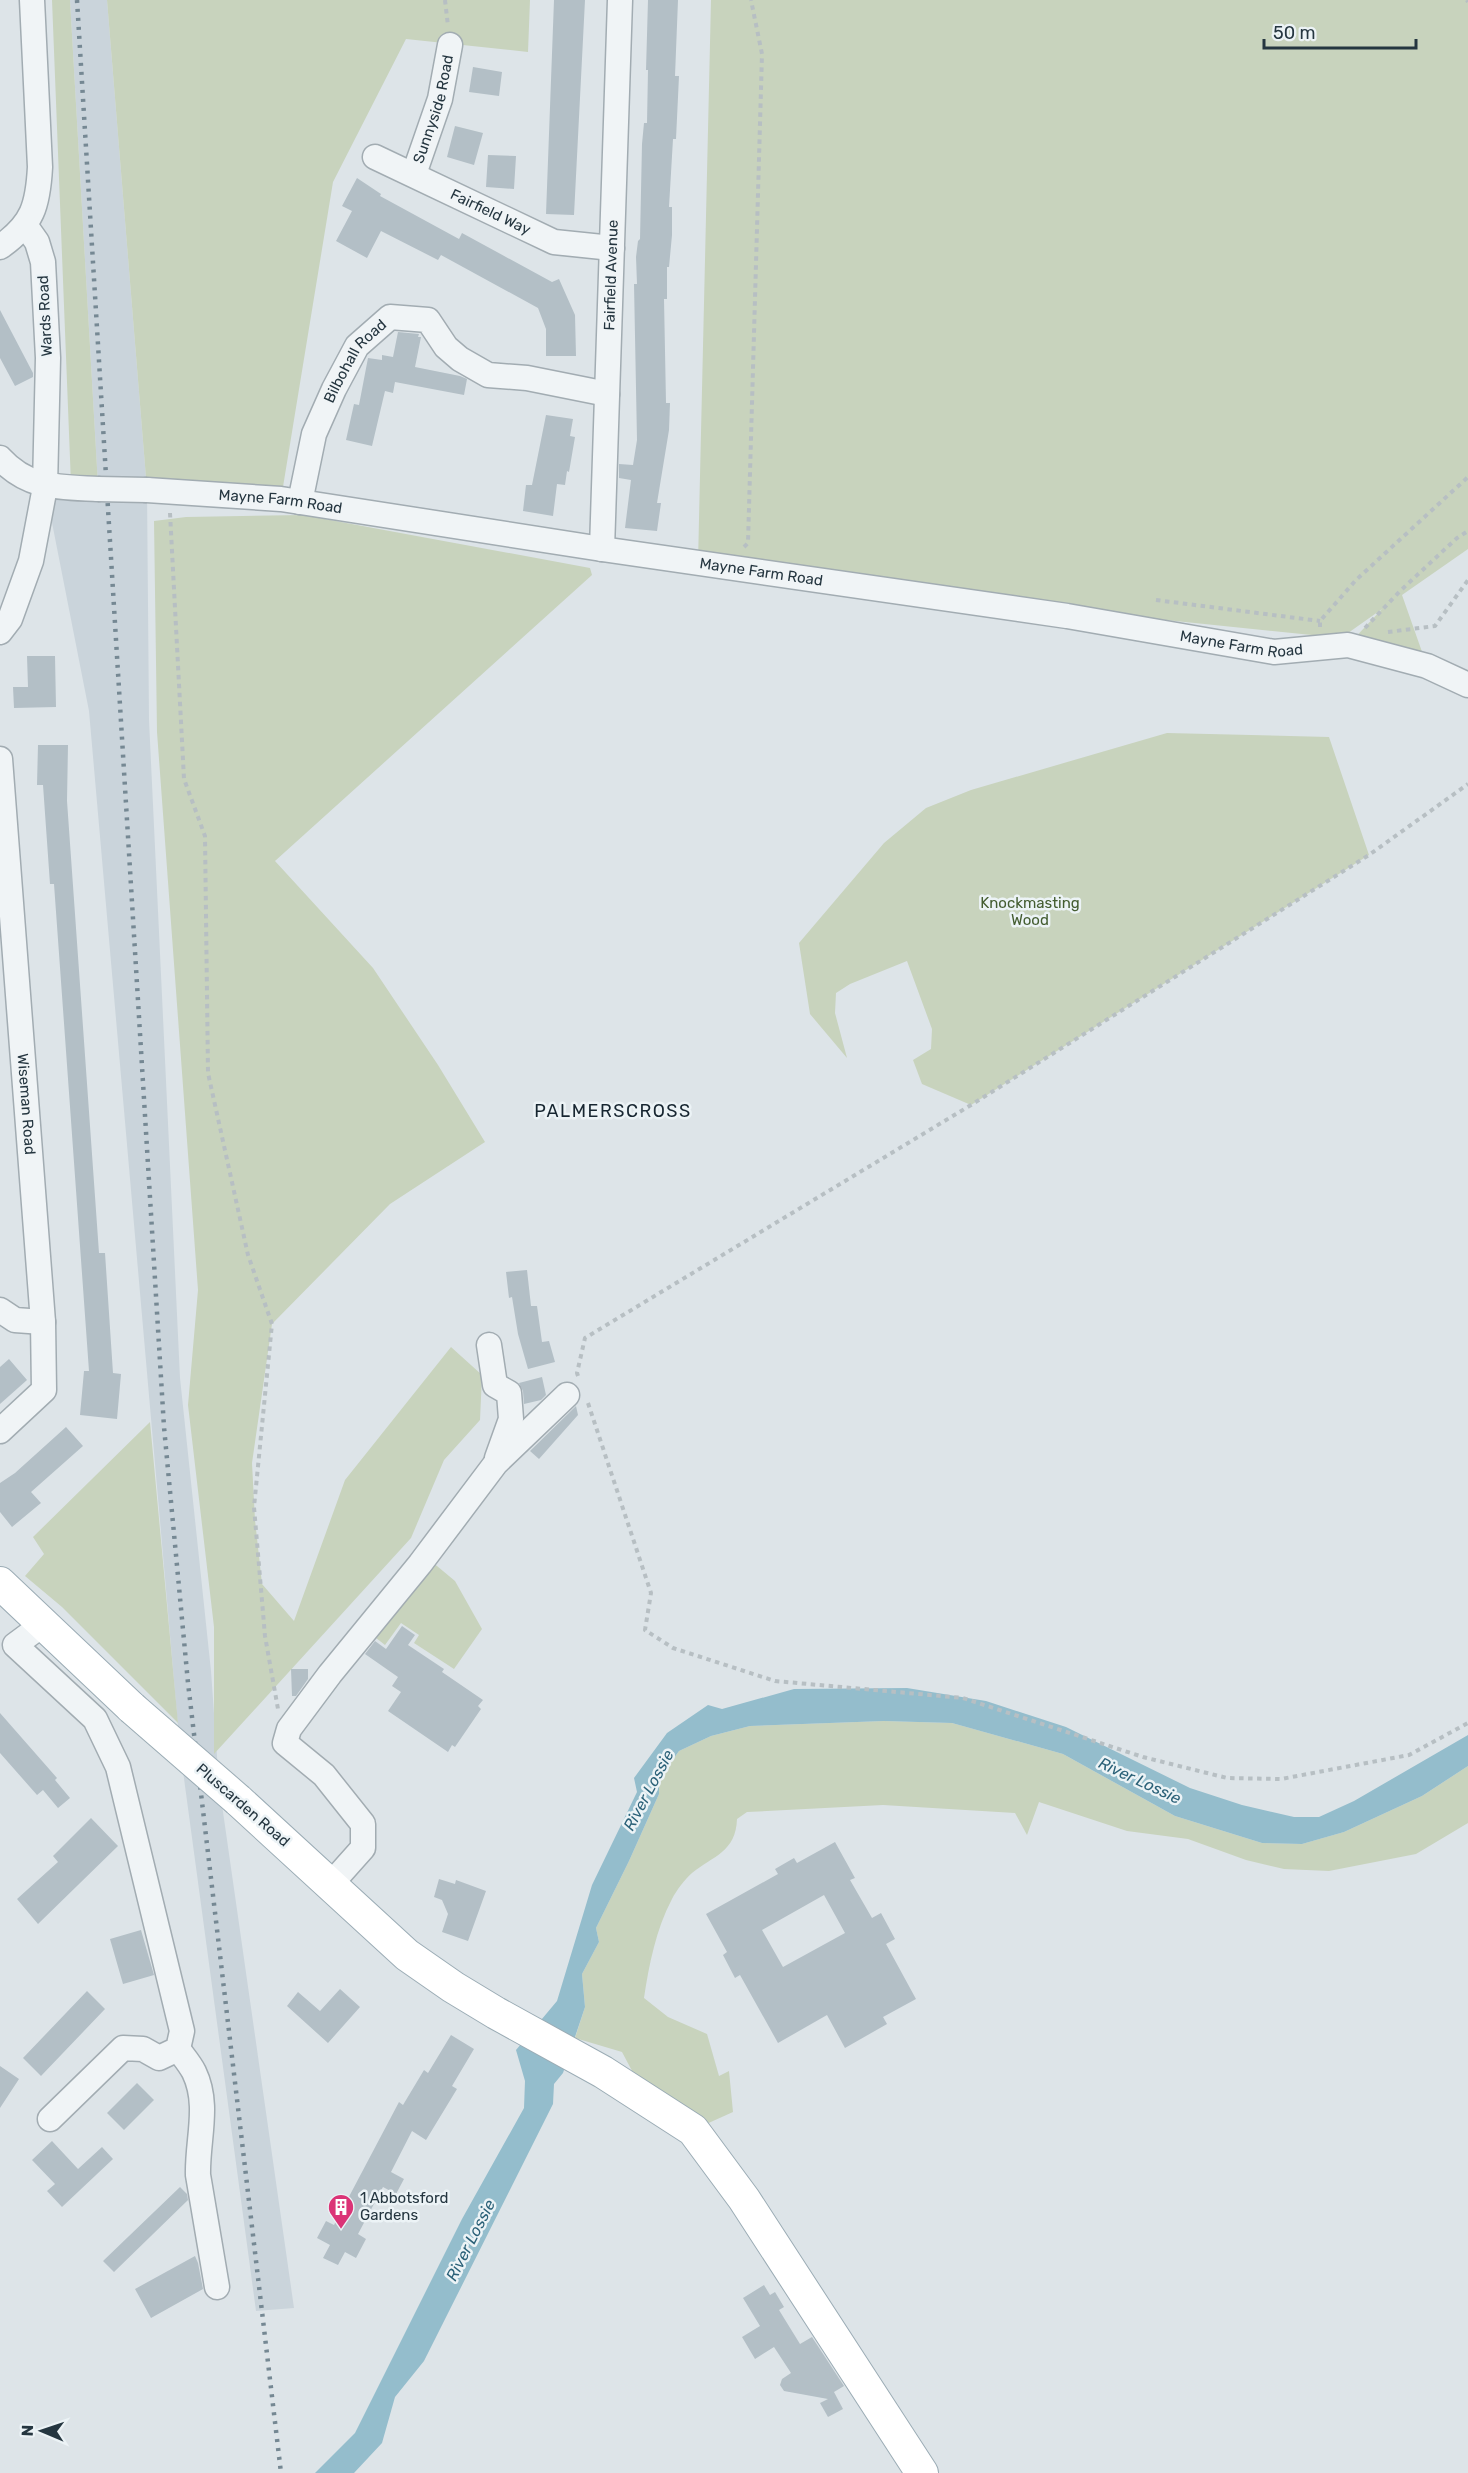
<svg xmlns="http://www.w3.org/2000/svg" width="1468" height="2473" font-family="Rubik,sans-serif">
<rect width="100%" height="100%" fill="#dde4e8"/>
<path fill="#cad4db" d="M70,0H107L147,490L149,720L180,1378L211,1671L219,1784L294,2308L256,2311L180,1749L89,711L45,487L98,485Z"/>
<path fill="#c8d3bd" d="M52,0H70L98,485L71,484Z
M107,0H530L528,52L406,39L333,182L281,499L147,490Z
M711,0H1468V549L1402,595L1427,666L1348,645L1382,609L1341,638L903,593L698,563Z
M303,515L590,568L592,575L275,861L373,968L438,1065L485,1142L390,1204L272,1324L252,1463L255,1520L262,1584L294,1621L345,1480L451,1347L482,1375L480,1420L444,1460L411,1538L214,1754V1627L188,1405L198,1290L157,732L154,521L186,517Z
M1167,733L1329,737L1369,855L971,1105L922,1084L913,1060L931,1049L932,1029L907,961L850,984L836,993L835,1013L847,1058L810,1014L799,943L884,843L926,808L971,790Z
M150,1422L178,1723L62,1607L25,1576L44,1554L33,1537Z
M431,1561L455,1581L482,1629L454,1669L414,1643L419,1635L401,1623L385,1645L371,1634Z
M884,1721L952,1723L1063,1754L1175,1816L1262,1843L1302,1844L1344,1832L1422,1796L1468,1766V1823L1416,1854L1329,1871L1284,1869L1246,1860L1188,1839L1127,1831L1039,1802L1027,1835L1015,1813L883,1805L747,1812L737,1819C736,1852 713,1856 692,1873C685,1879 676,1891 672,1899C656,1929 649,1965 644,1998L668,2017L707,2034L719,2076L729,2071L733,2112L693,2130L647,2099L622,2052L575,2038L585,2007L582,1974L599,1942L596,1928L629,1861L659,1794V1779L679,1751L711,1736L750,1726Z"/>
<path fill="#94bdcc" d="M907,1688L986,1701L1066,1727L1190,1788L1242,1805L1294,1817H1319L1354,1801L1468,1735V1766L1422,1796L1344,1832L1302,1844L1262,1843L1175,1816L1063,1754L952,1723L884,1721L750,1726L711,1736L679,1751L659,1779V1794L629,1861L596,1928L599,1942L582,1974L585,2007L563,2073L554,2084L553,2104L424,2361L395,2397L382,2443L354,2473H315L355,2433L462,2219L524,2108L525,2081L516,2050L557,2001L592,1885L637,1792L634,1778L667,1733L708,1705L722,1709L794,1689Z"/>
<path fill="#b3bfc6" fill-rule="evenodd" d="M554,0H585L574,215L546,214Z
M648,0H678L675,76H679L676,139H673L669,207H672V235L669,267H667V299H664L666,403H670L669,430L657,503H661L657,531L625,528L631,480L619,478V464L633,465L637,440L634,284H637L636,257L638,241L640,239L642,144L644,123H647L648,70H646Z
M473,67L502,72L499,96L469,92Z
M455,126L483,133L474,165L447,157Z
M488,155L516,156L514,189L486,187Z
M357,178L381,194L380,196L459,239L462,233L552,282L559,279L575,315L576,356H546V329L538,308L441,255L438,260L381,231L367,258L336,241L352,211L342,206Z
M0,310L33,373V377L15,386L0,358Z
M398,332L419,334L418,337H421L415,367L460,376L467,379L464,395L395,382L393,393L385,391L372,446L346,440L354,404L359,405L368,358L382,360V355L393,357Z
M546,415L573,419L570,436L575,437L569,472L567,471L565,485L557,484L553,516L523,511L526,485H532Z
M27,656H55L56,707L14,708L13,687H28Z
M38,745H68L67,801L99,1253H105L113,1373L121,1374L117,1419L80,1415L84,1371H89L54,884H50L43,785H37Z
M527,1270L531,1306H537L542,1342L549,1341L555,1362L528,1369L518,1334L512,1297L509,1298L506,1272Z
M9,1359L27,1380L0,1404V1367Z
M542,1377L546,1395L541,1400L524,1404L523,1391L519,1383Z
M576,1406L578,1415L539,1459L530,1451Z
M66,1427L83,1446L31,1492L41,1503L12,1527L0,1512V1483L15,1473Z
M402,1626L415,1635L408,1645L444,1669L442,1672L483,1700L478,1706L481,1709L455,1747L452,1745L448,1752L388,1711L401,1692L392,1686L398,1677L365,1654L375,1641L386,1649Z
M291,1669H308V1679L296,1696H292Z
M0,1713L57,1778L55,1780L70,1798L58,1808L43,1790L37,1795L0,1753Z
M91,1818L118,1846L38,1924L17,1899L58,1862L53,1856Z
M835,1842L855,1878L850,1880L872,1918L881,1913L895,1939L886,1944L916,1999L883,2017L887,2024L845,2048L827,2015L778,2043L740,1975L735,1978L723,1955L727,1952L706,1914L778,1874L775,1869L794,1858L797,1863ZM824,1895L845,1933L783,1967L762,1930Z
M439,1879L455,1884L456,1880L486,1891L468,1941L442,1932L448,1914L442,1900L434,1897Z
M141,1930L154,1975L123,1984L110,1939Z
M340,1989L360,2007L328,2043L287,2006L298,1992L320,2011Z
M87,1991L105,2009L41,2076L23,2058Z
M451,2035L474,2049L452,2086L457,2089L426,2140L412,2131L391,2172L404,2179L396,2194L383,2187L358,2234L366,2239L356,2258L345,2252L338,2265L323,2258L330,2245L317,2238L326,2221L334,2225L399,2102L403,2105L424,2070L428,2073Z
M0,2066L19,2079L0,2108Z
M137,2083L154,2100L124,2130L107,2113Z
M52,2141L78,2169L102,2147L113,2159L62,2207L47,2191L55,2184L32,2160Z
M180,2187L187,2194L188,2200L114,2272L103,2261Z
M195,2256L198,2263L203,2289L151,2318L135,2289Z
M764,2285L770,2295L775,2292L784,2307L779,2310L800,2344L812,2337L844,2386L834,2392L843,2409L828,2417L820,2403L828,2399L784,2391L780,2385L782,2379L791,2373L774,2347L755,2359L742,2337L760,2326L743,2298Z"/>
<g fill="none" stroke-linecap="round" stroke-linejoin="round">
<g stroke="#a2acb2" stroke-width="27">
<g id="minor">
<path id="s1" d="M375,157L554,242L612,248"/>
<path id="s2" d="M414,174L440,99L450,45"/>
<path d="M0,247C33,224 38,205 40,167L32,0"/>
<path d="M0,458C28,489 59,487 98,489"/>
<path id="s3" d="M147,490L281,499L602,549L1067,616L1274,652L1348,645L1427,666L1468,685"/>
<path id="s4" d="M300,502L314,434L334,389L357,346L390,317L428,320L446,347L460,359L488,375L527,378L607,394"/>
<path id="s5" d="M602,549L620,0"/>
<path d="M0,632L10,619L31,561L45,487L48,358L43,262L37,242L25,225"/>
<path id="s6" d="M0,759L43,1322L44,1390L0,1431"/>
<path d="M0,1310L15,1320L43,1322"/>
<path d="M489,1345L495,1385L509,1393L511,1419L497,1458"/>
<path d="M42,1625L15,1645L95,1719L118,1767L182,2031L178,2049L159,2058L143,2049L123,2048L50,2119"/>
<path d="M330,1885L363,1848V1824L324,1775L285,1743L289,1729L330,1674L420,1564L496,1463L567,1395"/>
<path d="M178,2049C183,2056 190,2064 194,2072C210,2105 197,2140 198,2175L217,2287"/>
</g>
</g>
<g stroke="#9bacb5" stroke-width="34">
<path id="major" d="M0,1583L132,1708
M238,1800L407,1955L453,1987L496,2013L603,2072L693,2130L744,2199L922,2473"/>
</g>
<path stroke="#b7bfc3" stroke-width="4" stroke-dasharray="4.5 4.5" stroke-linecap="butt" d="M445,0L448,26
M1467,0L1468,2
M170,513L184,779L205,836L208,1073L248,1255L272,1324L254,1507L265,1636L278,1709
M744,547L748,543L762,54L751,0
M1156,600L1320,621
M1320,627V621L1356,580L1468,477
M1365,628L1400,591L1457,538L1468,531
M1388,632L1435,626L1468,580
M578,1376L577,1373L585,1338L971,1105L1369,855L1468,784
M588,1403L651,1593L645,1630L673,1648L775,1681L963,1698L1143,1757L1227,1778L1281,1779L1409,1755L1468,1723"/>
<use href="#minor" stroke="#f0f4f6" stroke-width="24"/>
<use href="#major" stroke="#fff" stroke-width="32"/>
<path stroke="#758893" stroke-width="4.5" stroke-dasharray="3 6" stroke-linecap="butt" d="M77,0L164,1427L188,1683L281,2473"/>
<g stroke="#a2acb2" stroke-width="27" stroke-linecap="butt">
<path id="minor-bridge" d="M98,489L147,490"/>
</g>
<g stroke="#9bacb5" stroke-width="34" stroke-linecap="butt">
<path id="major-bridge" d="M132,1708L238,1800"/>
</g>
<use href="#minor-bridge" stroke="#f0f4f6" stroke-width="24"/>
<use href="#major-bridge" stroke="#fff" stroke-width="32"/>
</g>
<defs>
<g id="building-pin" transform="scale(1.35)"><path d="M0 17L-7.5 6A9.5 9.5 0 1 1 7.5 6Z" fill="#db3477" stroke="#ecf3f6"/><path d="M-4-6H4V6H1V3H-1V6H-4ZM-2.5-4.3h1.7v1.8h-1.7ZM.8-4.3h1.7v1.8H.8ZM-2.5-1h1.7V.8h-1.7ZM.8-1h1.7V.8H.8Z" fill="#fff"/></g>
</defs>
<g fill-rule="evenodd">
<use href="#building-pin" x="341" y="2207"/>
</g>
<g text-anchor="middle" stroke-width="5" stroke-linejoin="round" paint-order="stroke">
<g font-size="15" fill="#253640" stroke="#ecf3f6">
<text dy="5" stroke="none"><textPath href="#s2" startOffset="68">Sunnyside Road</textPath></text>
<text dy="5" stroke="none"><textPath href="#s1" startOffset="128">Fairfield Way</textPath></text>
<text dy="5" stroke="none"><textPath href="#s5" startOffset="274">Fairfield Avenue</textPath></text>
<text transform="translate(45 316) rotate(-93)" y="5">Wards Road</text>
<text dy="5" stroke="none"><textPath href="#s4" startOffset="154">Bilbohall Road</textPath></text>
<text dy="5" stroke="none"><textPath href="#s3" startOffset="134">Mayne Farm Road</textPath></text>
<text dy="5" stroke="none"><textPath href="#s3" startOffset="620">Mayne Farm Road</textPath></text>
<text dy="5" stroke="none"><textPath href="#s3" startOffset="1106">Mayne Farm Road</textPath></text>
<text dy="5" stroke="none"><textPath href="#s6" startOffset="346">Wiseman Road</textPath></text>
<text transform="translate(243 1805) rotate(41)" y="5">Pluscarden Road</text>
</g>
<g font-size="15" fill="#445d31" stroke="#ecf3f6">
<text x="1030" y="908">Knockmasting<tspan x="1030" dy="17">Wood</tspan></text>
</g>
<g font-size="15" fill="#253640" stroke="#ecf3f6" text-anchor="start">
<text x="360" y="2203">1 Abbotsford<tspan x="360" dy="17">Gardens</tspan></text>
</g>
<g font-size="16" font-style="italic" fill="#2b6178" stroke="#ecf3f6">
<text transform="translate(1140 1780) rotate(25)" y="6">River Lossie</text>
<text transform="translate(648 1790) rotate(-62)" y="6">River Lossie</text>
<text transform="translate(470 2240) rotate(-63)" y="6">River Lossie</text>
</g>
<g font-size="18" letter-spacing="1.5" fill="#172631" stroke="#ecf3f6">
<text x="613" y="1117">PALMERSCROSS</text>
</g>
</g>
<g transform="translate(42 2431) rotate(272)" stroke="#ecf3f6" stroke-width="4.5" paint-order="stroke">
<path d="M0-4.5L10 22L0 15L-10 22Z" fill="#253640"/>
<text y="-9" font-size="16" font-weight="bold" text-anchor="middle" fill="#253640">N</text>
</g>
<path d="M1264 39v9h152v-9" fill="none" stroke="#253640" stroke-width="3"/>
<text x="1273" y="39" font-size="18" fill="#253640" stroke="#ecf3f6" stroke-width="4.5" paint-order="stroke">50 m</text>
</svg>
